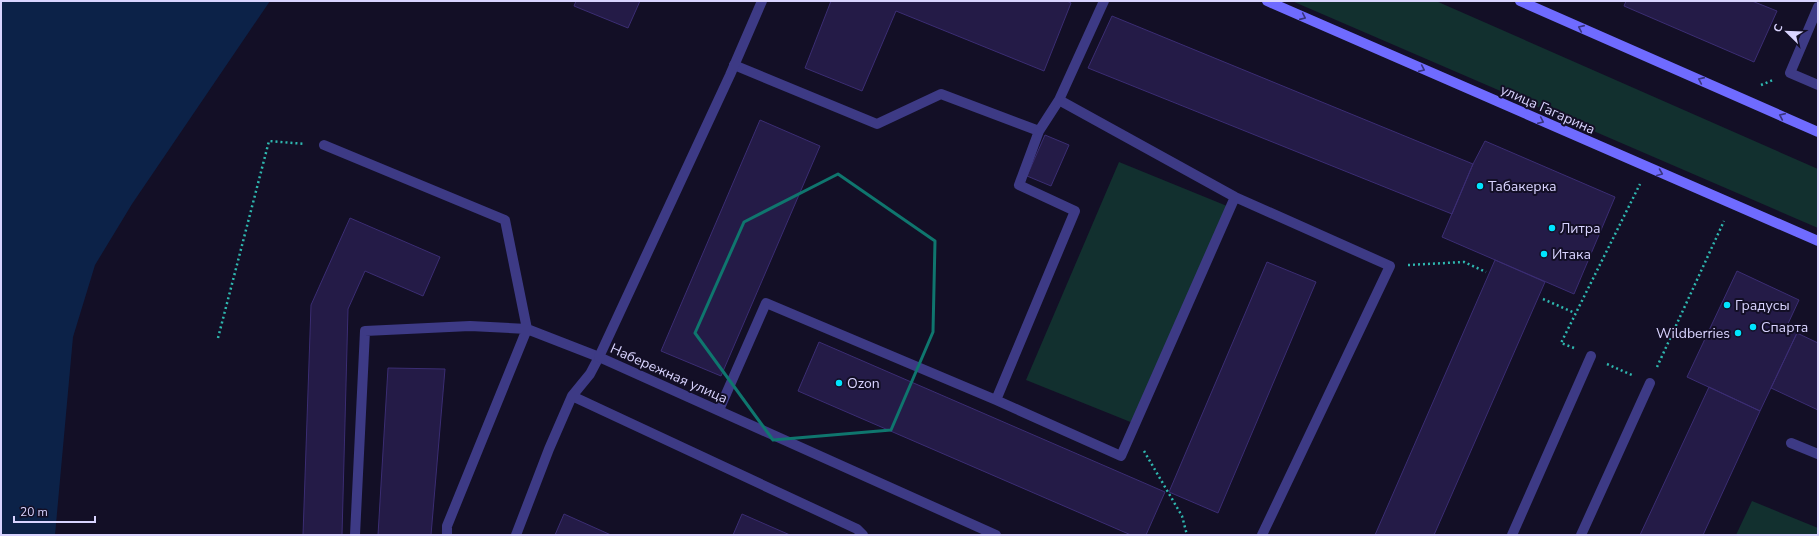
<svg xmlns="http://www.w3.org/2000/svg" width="1819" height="536" font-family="'Nunito Sans',sans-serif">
<rect width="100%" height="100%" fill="#130f26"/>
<path fill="#12302f" d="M1292,1H1436L1818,169V228Z
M1119,162L1227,206L1133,423L1026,380Z
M1752,501L1818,528V535H1736Z"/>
<path fill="#0c2248" d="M1,1H270L132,204L95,265L73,337L55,535H1Z"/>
<path fill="#241b47" stroke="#3b2d73" d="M576,1H640L628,28L574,6Z
M831,1H1067L1071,3L1044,71L896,11L862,91L805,68Z
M1626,1H1752L1777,11L1754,62L1624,6Z
M1112,16L1473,164L1452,214L1088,68Z
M760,120L820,146L721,376L661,351Z
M1045,135L1069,145L1051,186L1027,176Z
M1485,141L1615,197L1574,294L1442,237L1473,164Z
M350,218L440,257L423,296L365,271L348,309L342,535H303L311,305Z
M1495,260L1545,282L1434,535H1375Z
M1267,262L1316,282L1218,513L1169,492Z
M1737,271L1799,300L1786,328L1797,333L1760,411L1687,377Z
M1797,333L1818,343V410L1771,388Z
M819,342L1165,492L1146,535H1131L798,391Z
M388,368L445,369L431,535H378Z
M1709,387L1760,411L1703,535H1640Z
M564,514L611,535H555Z
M742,514L790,535H733Z"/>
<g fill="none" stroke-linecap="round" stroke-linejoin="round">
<path stroke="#2fb8b0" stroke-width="2.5" stroke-dasharray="2 3" stroke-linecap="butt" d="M1761,85L1773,80
M1408,265L1464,262L1486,272
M1543,299L1575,313
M218,338L269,141L305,144
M1574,348L1561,343L1640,184
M1607,364L1634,376
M1657,367L1724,221
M1144,451L1182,516L1187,535"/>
<path stroke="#3d3a85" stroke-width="10" d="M1818,7L1790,73L1818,85
M734,65L877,124L941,94L1039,131
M1059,100L1235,197L1390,266L1262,535
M324,145L505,220L527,329L470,326L365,331L355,535
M996,400L1075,211L1019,185L1039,131L1059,100L1104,1
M719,410L766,303L996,400L1121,456L1235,197
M1791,443L1818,454
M447,535V526L527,329L599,357L590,374L572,396
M516,535L549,449L572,396L857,529L863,535
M1512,535L1591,356
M1581,535L1650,383"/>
<path stroke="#3d3a85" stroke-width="10" d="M762,1L730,75L599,357L996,535"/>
<path stroke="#6f6bff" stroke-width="10" d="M1267,1L1818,241
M1520,1L1818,132"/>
</g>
<defs><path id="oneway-chevron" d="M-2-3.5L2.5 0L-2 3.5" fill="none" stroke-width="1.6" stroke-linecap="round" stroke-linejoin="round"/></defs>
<g stroke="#38347d">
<use href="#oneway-chevron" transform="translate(1303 17) rotate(24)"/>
<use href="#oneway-chevron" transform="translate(1581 28) rotate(-156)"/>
<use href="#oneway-chevron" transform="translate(1422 69) rotate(24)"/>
<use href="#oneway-chevron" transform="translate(1701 80) rotate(-156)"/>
<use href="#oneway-chevron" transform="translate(1782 116) rotate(-156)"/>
<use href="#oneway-chevron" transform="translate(1541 121) rotate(24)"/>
<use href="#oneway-chevron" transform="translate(1660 173) rotate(22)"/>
</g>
<path fill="none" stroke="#0f766e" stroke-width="3" stroke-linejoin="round" d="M838,174L935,241L933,332L891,430L773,440L695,333L744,222Z"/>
<g fill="#00e5ff" stroke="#130f26" stroke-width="1.5">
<circle cx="1480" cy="186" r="4"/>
<circle cx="1552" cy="228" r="4"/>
<circle cx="1544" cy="254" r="4"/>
<circle cx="1727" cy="305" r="4"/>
<circle cx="1753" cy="327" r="4"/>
<circle cx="1738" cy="333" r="4"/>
<circle cx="839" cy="383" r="4"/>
</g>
<g text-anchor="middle" stroke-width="4" stroke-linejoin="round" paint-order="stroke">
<g font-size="14" fill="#d9d4ff" stroke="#130f26">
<text transform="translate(1548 109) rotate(24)" y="5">улица Гагарина</text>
<text transform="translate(669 373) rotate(24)" y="5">Набережная улица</text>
</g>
<g font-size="14" fill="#d9d4ff" stroke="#130f26" text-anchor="start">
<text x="1488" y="191">Табакерка</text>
<text x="1560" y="233">Литра</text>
<text x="1552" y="259">Итака</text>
<text x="1735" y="310">Градусы</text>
<text x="1761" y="332">Спарта</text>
<text x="1730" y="338" text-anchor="end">Wildberries</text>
<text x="847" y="388">Ozon</text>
</g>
</g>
<rect width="1819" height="536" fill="none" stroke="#d9d4ff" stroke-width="4"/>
<g transform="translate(1787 32) rotate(293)" stroke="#130f26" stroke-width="3" paint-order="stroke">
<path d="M0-3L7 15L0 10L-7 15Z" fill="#d9d4ff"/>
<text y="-6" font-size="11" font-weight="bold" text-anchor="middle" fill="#d9d4ff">С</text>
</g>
<path d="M14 516v6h81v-6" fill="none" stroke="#d9d4ff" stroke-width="2"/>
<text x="20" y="516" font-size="12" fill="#d9d4ff" stroke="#130f26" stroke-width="3" paint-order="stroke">20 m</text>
</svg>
